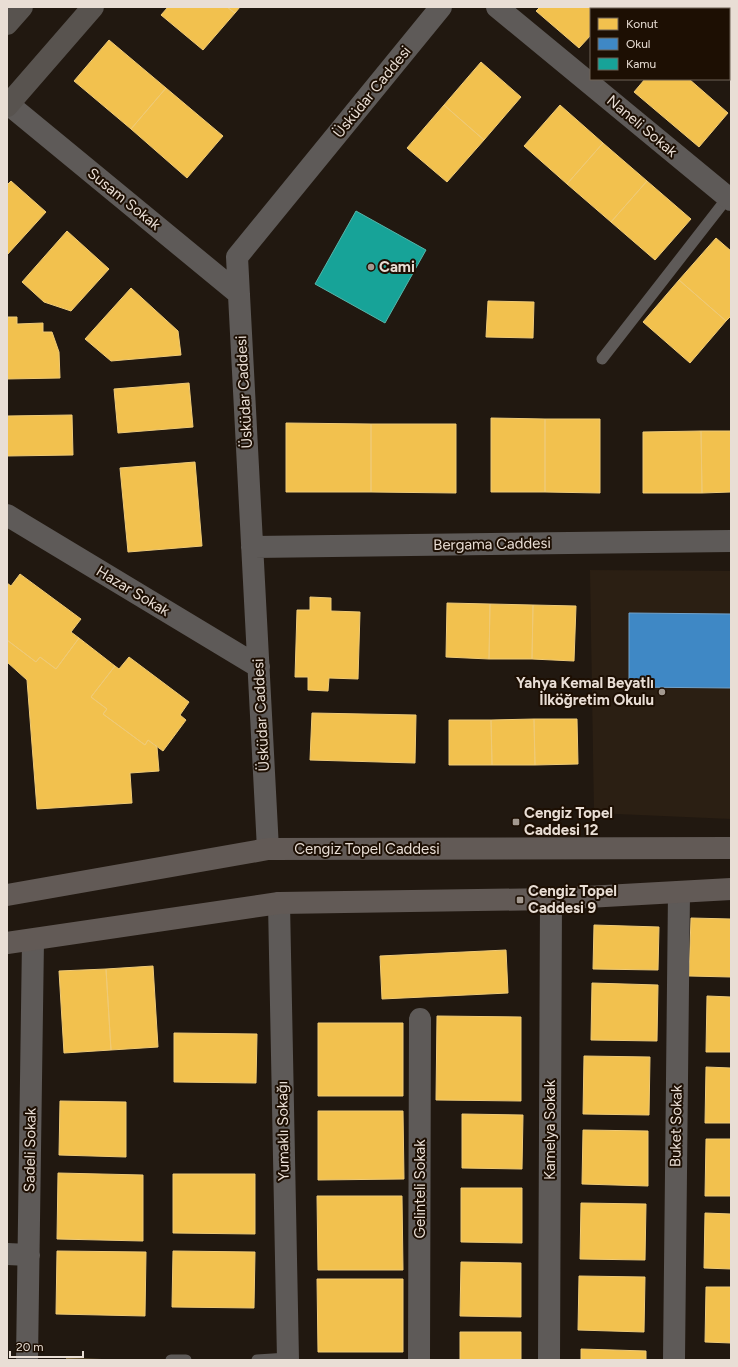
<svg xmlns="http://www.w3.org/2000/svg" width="738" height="1367" font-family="Figtree,sans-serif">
<rect width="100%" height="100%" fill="#211810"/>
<path fill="#2b1f13" d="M590,570L731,571V819L594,813Z"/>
<path fill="#f2c14e" stroke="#efca76" d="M168,7H227L235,13L203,50L161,15Z
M227,7H240L235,13Z
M540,7H611L613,9H591V35L579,48L536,11Z
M109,40L166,88L131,129L74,81Z
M481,62L521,97L484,140L444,105Z
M645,79H689L728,113L699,147L634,92Z
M166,88L223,136L187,178L131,129Z
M444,105L484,140L447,182L407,148Z
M560,105L603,143L567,184L524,146Z
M603,143L647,181L611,222L567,184Z
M11,181L46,212L7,255V185Z
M647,181L691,219L655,260L611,222Z
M67,231L109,269L71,311L44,302L22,282Z
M716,238L731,251V316L726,321L679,280Z
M679,280L726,321L690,363L643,322Z
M131,288L178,331L181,355L111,361L85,339Z
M488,301L534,302L533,338L486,337Z
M7,317H17V324L43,323V332H52L59,352L60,378L7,379Z
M189,383L193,427L118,433L114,389Z
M72,415L73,455L7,456V416Z
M491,418L545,419V492H491Z
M545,419H600V493L545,492Z
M286,423L371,424V492H286Z
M371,424H456V493L371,492Z
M701,431L702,493H643V432Z
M701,431H731V492L702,493Z
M195,462L202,546L128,552L120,468Z
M20,574L81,619L71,632L79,638L56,669L40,657L36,662L7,640V583L11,586Z
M310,597L331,598V611L360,612L358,679L329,678L328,691L308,690V677H295L297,610H310Z
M447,603L490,604L489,659L446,657Z
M490,604L533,605L532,659H489Z
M533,605L576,606L574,661L532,659Z
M79,638L115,666L91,697L107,709L103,714L145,745L148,740L157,747L159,771L130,773L132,803L37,809L27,680L7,662V640L36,662L40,657L56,669Z
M129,657L189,702L180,715L186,720L163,751L148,740L145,745L103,714L107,709L91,697L115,666L119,669Z
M312,713L416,715L415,763L310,760Z
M534,719H577L578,764L535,765Z
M534,719L535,765H492L491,720Z
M449,720H491L492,765H449Z
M691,918L731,919V977L689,976Z
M594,925L659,927L658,970L593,969Z
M506,950L508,993L382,999L380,956Z
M153,966L158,1047L111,1050L106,969Z
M106,969L111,1050L64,1053L59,971Z
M592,983L658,985L657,1041L591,1040Z
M707,996L731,997V1052H706Z
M437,1016L521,1017V1101L436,1100Z
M318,1023H403V1096H318Z
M174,1033L257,1034L256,1083L174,1082Z
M584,1056L650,1057L649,1115L583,1114Z
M706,1067L731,1068V1123H705Z
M60,1101L126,1102V1157L59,1155Z
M318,1111H403L404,1179L318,1180Z
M462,1114L523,1115L522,1169L462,1168Z
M583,1130L648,1131V1186L582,1184Z
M706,1139H731V1196H705Z
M58,1173L143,1175V1241L57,1239Z
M173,1174H255V1234L173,1233Z
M461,1188H522V1243L461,1242Z
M317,1196H402L403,1270H318Z
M581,1203L646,1204L645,1260L580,1259Z
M705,1213L731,1214V1269L704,1268Z
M57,1251L146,1252L145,1316L56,1314Z
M173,1251L255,1252L254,1308L172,1307Z
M461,1262L521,1263V1317L460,1316Z
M579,1276L645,1277L644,1332L578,1330Z
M317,1279H403V1352H318Z
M706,1287H731V1343L705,1342Z
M460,1332H521V1360H460Z
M581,1349L646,1351V1360H581Z
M66,1359L138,1360H66Z"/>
<path fill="#3f88c5" stroke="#72a2ca" d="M629,613L731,614V688L629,687Z"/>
<path fill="#17a398" stroke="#56b5aa" d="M356,211L426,250L385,323L315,284Z"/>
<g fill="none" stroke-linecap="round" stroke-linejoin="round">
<path stroke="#5e5a58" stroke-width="11" d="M602,359L728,197
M171,1360H186
M257,1360L288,1358"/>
<path stroke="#5e5a58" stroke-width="22" d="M497,7L731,200
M7,103L239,294
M7,515L259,667
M252,547L731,541
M268,849L237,257L441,7
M279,903L288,1360
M7,1254L29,1255
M27,1360L33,940
M419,1360L420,1019
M549,1360L551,899
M674,1360L679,892"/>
<path stroke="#58534f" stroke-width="22" d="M7,24L22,7
M7,106L93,7"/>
<path stroke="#625a56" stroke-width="22" d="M7,895L268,849L731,848
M7,943L279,903L551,899L731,889"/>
</g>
<g fill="#a39990" stroke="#1d0f03" stroke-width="1.5">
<circle cx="371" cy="267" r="4"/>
<circle cx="662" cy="692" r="4"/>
<rect x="512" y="818" width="8" height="8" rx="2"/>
<rect x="516" y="896" width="8" height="8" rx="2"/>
</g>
<g text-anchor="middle" stroke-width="4" stroke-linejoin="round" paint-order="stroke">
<g font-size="15" fill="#e9ded5" stroke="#1d0f03">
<text transform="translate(372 92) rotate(-51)" y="5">Üsküdar Caddesi</text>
<text transform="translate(642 126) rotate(40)" y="5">Naneli Sokak</text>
<text transform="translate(124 199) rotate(39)" y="5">Susam Sokak</text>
<text transform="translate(244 392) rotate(-93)" y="5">Üsküdar Caddesi</text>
<text transform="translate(492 544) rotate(-1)" y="5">Bergama Caddesi</text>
<text transform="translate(133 591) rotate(31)" y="5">Hazar Sokak</text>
<text transform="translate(261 715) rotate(-93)" y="5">Üsküdar Caddesi</text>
<text x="367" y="854">Cengiz Topel Caddesi</text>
<text transform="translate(676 1126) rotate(-89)" y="5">Buket Sokak</text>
<text transform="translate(550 1130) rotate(-90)" y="5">Kamelya Sokak</text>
<text transform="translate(283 1131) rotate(-91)" y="5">Yumaklı Sokağı</text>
<text transform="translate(30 1150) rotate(-89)" y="5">Sadeli Sokak</text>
<text transform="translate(420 1189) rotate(-90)" y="5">Gelinteli Sokak</text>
</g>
<g font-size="15" font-weight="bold" fill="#e9ded5" stroke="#1d0f03" text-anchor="start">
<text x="379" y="272">Cami</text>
<text x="654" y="688" text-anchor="end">Yahya Kemal Beyatlı<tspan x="654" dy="17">İlköğretim Okulu</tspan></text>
<text x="524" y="818">Cengiz Topel<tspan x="524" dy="17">Caddesi 12</tspan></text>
<text x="528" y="896">Cengiz Topel<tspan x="528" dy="17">Caddesi 9</tspan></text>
</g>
</g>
<rect width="738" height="1367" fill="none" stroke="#e9ded5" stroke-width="16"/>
<rect x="590" y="8" width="140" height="72" fill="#1d0f03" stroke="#6f6257"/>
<rect x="598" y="18" width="20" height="12" fill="#f2c14e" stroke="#6f6257"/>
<text x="626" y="28" font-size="12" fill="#e9ded5">Konut</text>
<rect x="598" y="38" width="20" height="12" fill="#3f88c5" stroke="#6f6257"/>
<text x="626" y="48" font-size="12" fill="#e9ded5">Okul</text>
<rect x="598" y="58" width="20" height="12" fill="#17a398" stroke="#6f6257"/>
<text x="626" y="68" font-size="12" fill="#e9ded5">Kamu</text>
<path d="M10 1351v6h73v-6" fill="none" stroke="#e9ded5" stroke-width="2"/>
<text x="16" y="1351" font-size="12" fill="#e9ded5" stroke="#1d0f03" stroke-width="3" paint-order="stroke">20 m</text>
</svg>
